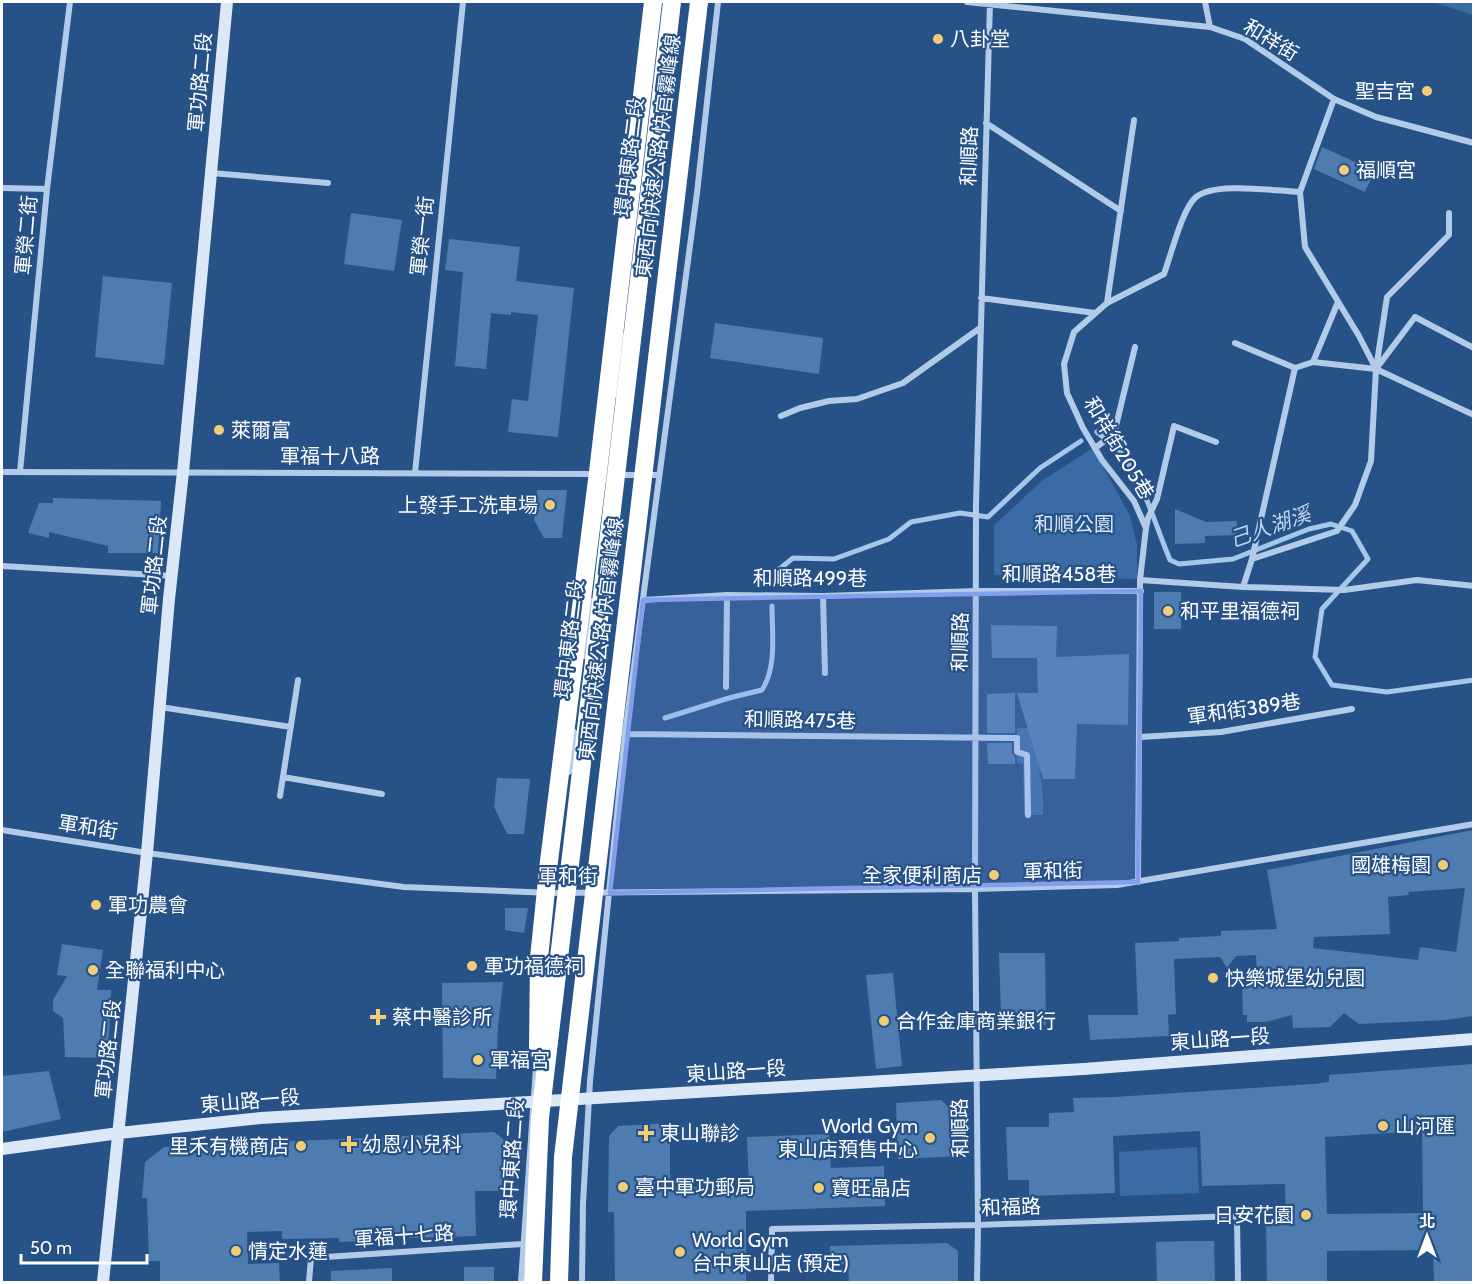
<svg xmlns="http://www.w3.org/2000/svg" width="1475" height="1284" font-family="Cabin,'Noto Sans TC',sans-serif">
<rect width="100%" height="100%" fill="#265288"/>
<path fill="#3a6ba5" d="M1433,2H1473V15Z
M1093,448L1130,516L1137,545V579L994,575V525L1043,480Z
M1017,728H1038V759L1043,796V815H1024L1023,764L1017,763Z
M1197,1147L1199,1193L1120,1196L1119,1152Z"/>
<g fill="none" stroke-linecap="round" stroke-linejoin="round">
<path stroke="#a6c6ea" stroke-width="5" d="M1097,432C1105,439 1116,445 1122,454C1145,486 1155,524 1170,560L1179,564L1233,559L1309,529L1331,524L1352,531L1368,559L1322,609L1315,657L1332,685L1387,692L1474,680
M773,584L772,575L793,558L834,559L889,539L911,522L960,513L988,517L1040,468L1081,441
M665,718L729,698L762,690C777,667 772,633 772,606"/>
</g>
<path fill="#4e7bb0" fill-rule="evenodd" d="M1322,147L1375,171L1365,192L1314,169Z
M351,213L402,220L394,271L344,264Z
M449,239L520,247L516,281L574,288L558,437L508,432L512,399L528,401L538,315L511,312V315L491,313L486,369L455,366L463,272L445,270Z
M103,276L172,283L164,365L95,357Z
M715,323L823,338L819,374L710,358Z
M537,490H567L562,538H544L534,520Z
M53,498L161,501L158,553H108V546L49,532V538L28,533L39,503H53Z
M1175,509L1206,522L1237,521V535L1205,536V543L1175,544Z
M1154,592H1181V629H1154Z
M991,625L1057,626L1056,657L1129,654L1128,725L1077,724L1075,779H1043L1017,693H1038L1037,658H992Z
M1015,693V733H987V694Z
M987,743H1012V753L1015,757V764H988Z
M497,778L530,779L524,834H507L494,807Z
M1473,830V887L1471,888H1473V1016L1446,1020L1359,1024L1344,1013L1330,1027L1293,1028L1292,1015L1265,1022H1247V1015H1243L1242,982L1257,981L1256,955L1236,956L1227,968L1220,957L1174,959L1176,1014L1168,1015L1169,1036L1090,1040L1088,1015H1138L1135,943L1179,941V938L1221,936V931L1277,929L1267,870ZM1465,888L1456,952L1420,947L1418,960L1313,948L1314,937L1390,934L1388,897L1409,895L1408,892Z
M505,908H528L524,933L505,930Z
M62,944L103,950L97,990H111L108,1058L65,1057L63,1018L53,1011V1000L67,976L57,975Z
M999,953H1045L1046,1025H1014V1013L1001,1014Z
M893,973L902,1066L876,1069L866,975Z
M503,982L498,1027L496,1079L443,1078L442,983Z
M1473,1064V1282H1434L1433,1250L1327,1251V1282H1267L1266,1224H1286L1285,1184L1202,1186L1200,1131L1113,1136L1115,1193L1029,1196V1180H1008L1006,1127H1049V1113L1074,1112L1073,1098L1114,1097L1313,1084L1329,1082V1075ZM1422,1131L1423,1213L1327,1214L1325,1137Z
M49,1071L61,1119L2,1132V1076Z
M941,1100L962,1120V1156L898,1159L896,1103Z
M670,1123V1187H749L747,1137L829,1134L831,1168L884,1166L885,1206L746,1211V1282H615L614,1212H608L609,1136L618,1126Z
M494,1132L508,1143V1191H475L476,1236L409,1238V1232L372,1234L373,1241L339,1242V1238L282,1239V1231L247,1232L248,1264L279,1263L280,1282H160V1261H149L147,1198H142L145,1162L164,1147Z
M1187,1241H1214L1215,1282H1157L1156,1242Z
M947,1243L958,1251V1282H849L848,1264L830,1265V1246Z
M464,1267H494V1282H464Z
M392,1268V1282H331V1271Z"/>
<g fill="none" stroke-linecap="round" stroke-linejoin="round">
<path stroke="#b2cbe9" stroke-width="6" d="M967,2L1210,27L1245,39L1334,99L1376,117L1474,143
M1205,2L1210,27
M1334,99L1300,192L1305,247L1359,336L1376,369L1474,415
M986,123L1121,211
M211,173L328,183
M2,188L47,189
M981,298L1095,313
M1107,303L1134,120
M1235,343L1295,368L1313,362L1376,369L1415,317L1474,348
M1313,362L1338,302
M616,394L624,336
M781,416L800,408L829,401L857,399L903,383L980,328
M1095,448L1114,434L1135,347
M2,472L595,474
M20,472L47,189L70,2
M415,473L463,2
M617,475H659
M1146,528L1148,518L1157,499L1174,426L1216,442
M1252,559L1295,368
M2,566L172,576
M1140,580L1243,587L1344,590L1417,580L1474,586
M1243,587L1252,559L1337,531L1355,505L1371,461L1376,369L1387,297L1449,235V213
M823,596L825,673
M643,600L727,595L823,596L977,591H1141
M584,656L591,601
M726,687L727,595
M160,707L291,727
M625,734L1011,738
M1141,737L1221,732L1352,709
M1013,738H1017V752L1027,755L1028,815
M569,772L574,732
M283,777L382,794
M280,796L298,680
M2,830L147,853L404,887L553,893L975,889L1117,885L1474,824
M1138,882L1140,580L1146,528L1134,501L1102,460L1083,428L1067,393L1064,364L1074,332L1107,303L1164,274C1171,255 1182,210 1195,198C1213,181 1275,191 1300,192
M309,1282L311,1258L522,1244
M521,1282L537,1053
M582,1282L583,1203L590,1081L625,734L697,193L718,2
M771,1282L772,1229L978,1225L1237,1216L1238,1282
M977,1282L978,1225L975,889L976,504L990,2"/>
<path stroke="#dce8f8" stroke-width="12" d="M2,1149L119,1133L261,1118L1084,1069L1474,1039
M103,1282L147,853L169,599L183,472L227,2"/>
<path stroke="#fff" stroke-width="18" d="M538,1052L539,958L549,861L598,472L653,2
M533,1282L540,1118L672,2
M559,1282L563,1157L699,2"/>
</g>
<path fill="#839eea" fill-opacity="0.2" stroke="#839eea" stroke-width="4.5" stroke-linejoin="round" d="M1141,591L1138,882L610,893L643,600Z"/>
<g fill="#f2cd76" stroke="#265288" stroke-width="2">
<circle cx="938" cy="39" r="6"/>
<circle cx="1427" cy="91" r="6"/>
<circle cx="1344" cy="170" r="6"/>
<circle cx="219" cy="430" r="6"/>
<circle cx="550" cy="505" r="6"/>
<circle cx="1168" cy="611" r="6"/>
<circle cx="1443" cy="865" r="6"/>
<circle cx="994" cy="875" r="6"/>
<circle cx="96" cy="905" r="6"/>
<circle cx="472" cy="966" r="6"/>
<circle cx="93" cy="970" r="6"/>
<circle cx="1213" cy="978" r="6"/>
<path d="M375 1008h6v6h6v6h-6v6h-6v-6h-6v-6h6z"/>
<circle cx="884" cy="1021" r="6"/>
<circle cx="478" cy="1060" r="6"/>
<circle cx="1383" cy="1126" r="6"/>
<path d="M643 1124h6v6h6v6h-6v6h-6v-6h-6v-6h6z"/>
<circle cx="930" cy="1138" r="6"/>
<path d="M346 1135h6v6h6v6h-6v6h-6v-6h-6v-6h6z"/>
<circle cx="301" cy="1146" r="6"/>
<circle cx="623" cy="1187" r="6"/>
<circle cx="819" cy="1188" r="6"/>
<circle cx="1306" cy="1215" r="6"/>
<circle cx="236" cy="1251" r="6"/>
<circle cx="680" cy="1252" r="6"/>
</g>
<g text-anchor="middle" stroke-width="4.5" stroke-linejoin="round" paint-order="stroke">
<g font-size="20" fill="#fff" stroke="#265288" text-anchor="start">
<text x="950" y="46">八卦堂</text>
<text x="1415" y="98" text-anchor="end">聖吉宮</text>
<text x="1356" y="177">福順宮</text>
<text x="231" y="437">萊爾富</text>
<text x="538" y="512" text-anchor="end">上發手工洗車場</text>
<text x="1180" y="618">和平里福德祠</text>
<text x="1431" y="872" text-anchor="end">國雄梅園</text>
<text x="982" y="882" text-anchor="end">全家便利商店</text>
<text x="108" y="912">軍功農會</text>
<text x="484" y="973">軍功福德祠</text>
<text x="105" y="977">全聯福利中心</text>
<text x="1225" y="985">快樂城堡幼兒園</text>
<text x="392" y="1024">蔡中醫診所</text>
<text x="896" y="1028">合作金庫商業銀行</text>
<text x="490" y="1067">軍福宮</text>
<text x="918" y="1133" text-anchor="end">World Gym<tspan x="918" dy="23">東山店預售中心</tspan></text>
<text x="1395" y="1133">山河匯</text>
<text x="660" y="1140">東山聯診</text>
<text x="362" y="1151">幼恩小兒科</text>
<text x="289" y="1153" text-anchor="end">里禾有機商店</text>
<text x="635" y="1194">臺中軍功郵局</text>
<text x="831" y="1195">寶旺晶店</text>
<text x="1294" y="1222" text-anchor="end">日安花園</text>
<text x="692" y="1247">World Gym<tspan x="692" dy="23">台中東山店 (預定)</tspan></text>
<text x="248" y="1258">情定水蓮</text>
</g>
<g font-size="20" fill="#fff" stroke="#265288">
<text transform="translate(1271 40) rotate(31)" y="7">和祥街</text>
<text transform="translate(200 82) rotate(-85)" y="7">軍功路二段</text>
<text transform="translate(658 156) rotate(-83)" y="7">東西向快速公路 快官霧峰線</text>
<text transform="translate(969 156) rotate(-88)" y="7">和順路</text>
<text transform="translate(629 157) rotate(-83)" y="7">環中東路二段</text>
<text transform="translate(26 235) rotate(-85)" y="7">軍榮二街</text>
<text transform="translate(422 236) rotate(-84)" y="7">軍榮一街</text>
<text transform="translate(1119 448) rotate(59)" y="7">和祥街205巷</text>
<text x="330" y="463">軍福十八路</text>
<text transform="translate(154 565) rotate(-84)" y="7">軍功路二段</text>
<text x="1059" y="581">和順路458巷</text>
<text x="810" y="585">和順路499巷</text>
<text transform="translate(569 639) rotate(-83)" y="7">環中東路二段</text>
<text transform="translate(601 639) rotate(-83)" y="7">東西向快速公路 快官霧峰線</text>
<text transform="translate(960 642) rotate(-89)" y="7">和順路</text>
<text transform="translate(1244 709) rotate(-8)" y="7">軍和街389巷</text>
<text transform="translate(800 720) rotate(1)" y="7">和順路475巷</text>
<text transform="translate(88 827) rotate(9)" y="7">軍和街</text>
<text transform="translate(1053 871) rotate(-2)" y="7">軍和街</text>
<text x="568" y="883">軍和街</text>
<text transform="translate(1220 1039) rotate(-4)" y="7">東山路一段</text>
<text transform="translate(108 1049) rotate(-84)" y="7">軍功路二段</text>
<text transform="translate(736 1071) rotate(-4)" y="7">東山路一段</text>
<text transform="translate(250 1101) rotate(-5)" y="7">東山路一段</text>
<text transform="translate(960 1128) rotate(-91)" y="7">和順路</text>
<text transform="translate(512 1159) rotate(-86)" y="7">環中東路二段</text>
<text transform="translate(1011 1207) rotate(-2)" y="7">和福路</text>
<text transform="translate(404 1236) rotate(-4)" y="7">軍福十七路</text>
</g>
<g font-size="20" fill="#d6e5f7" stroke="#265288">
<text x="1074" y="531">和順公園</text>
</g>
<g font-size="21" font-style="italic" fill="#bdd5f0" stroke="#265288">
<text transform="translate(1270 527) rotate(-19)" y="7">己人湖溪</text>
</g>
</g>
<rect width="1475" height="1284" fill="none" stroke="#ffffff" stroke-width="6"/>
<g transform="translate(1427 1236)" stroke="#265288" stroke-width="4.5" paint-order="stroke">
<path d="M0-4.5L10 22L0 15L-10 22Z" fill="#ffffff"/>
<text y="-9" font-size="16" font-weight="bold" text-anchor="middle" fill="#ffffff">北</text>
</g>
<path d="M21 1254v9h126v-9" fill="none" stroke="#ffffff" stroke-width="3"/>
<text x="30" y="1254" font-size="18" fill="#ffffff" stroke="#265288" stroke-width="4.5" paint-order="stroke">50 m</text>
</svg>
